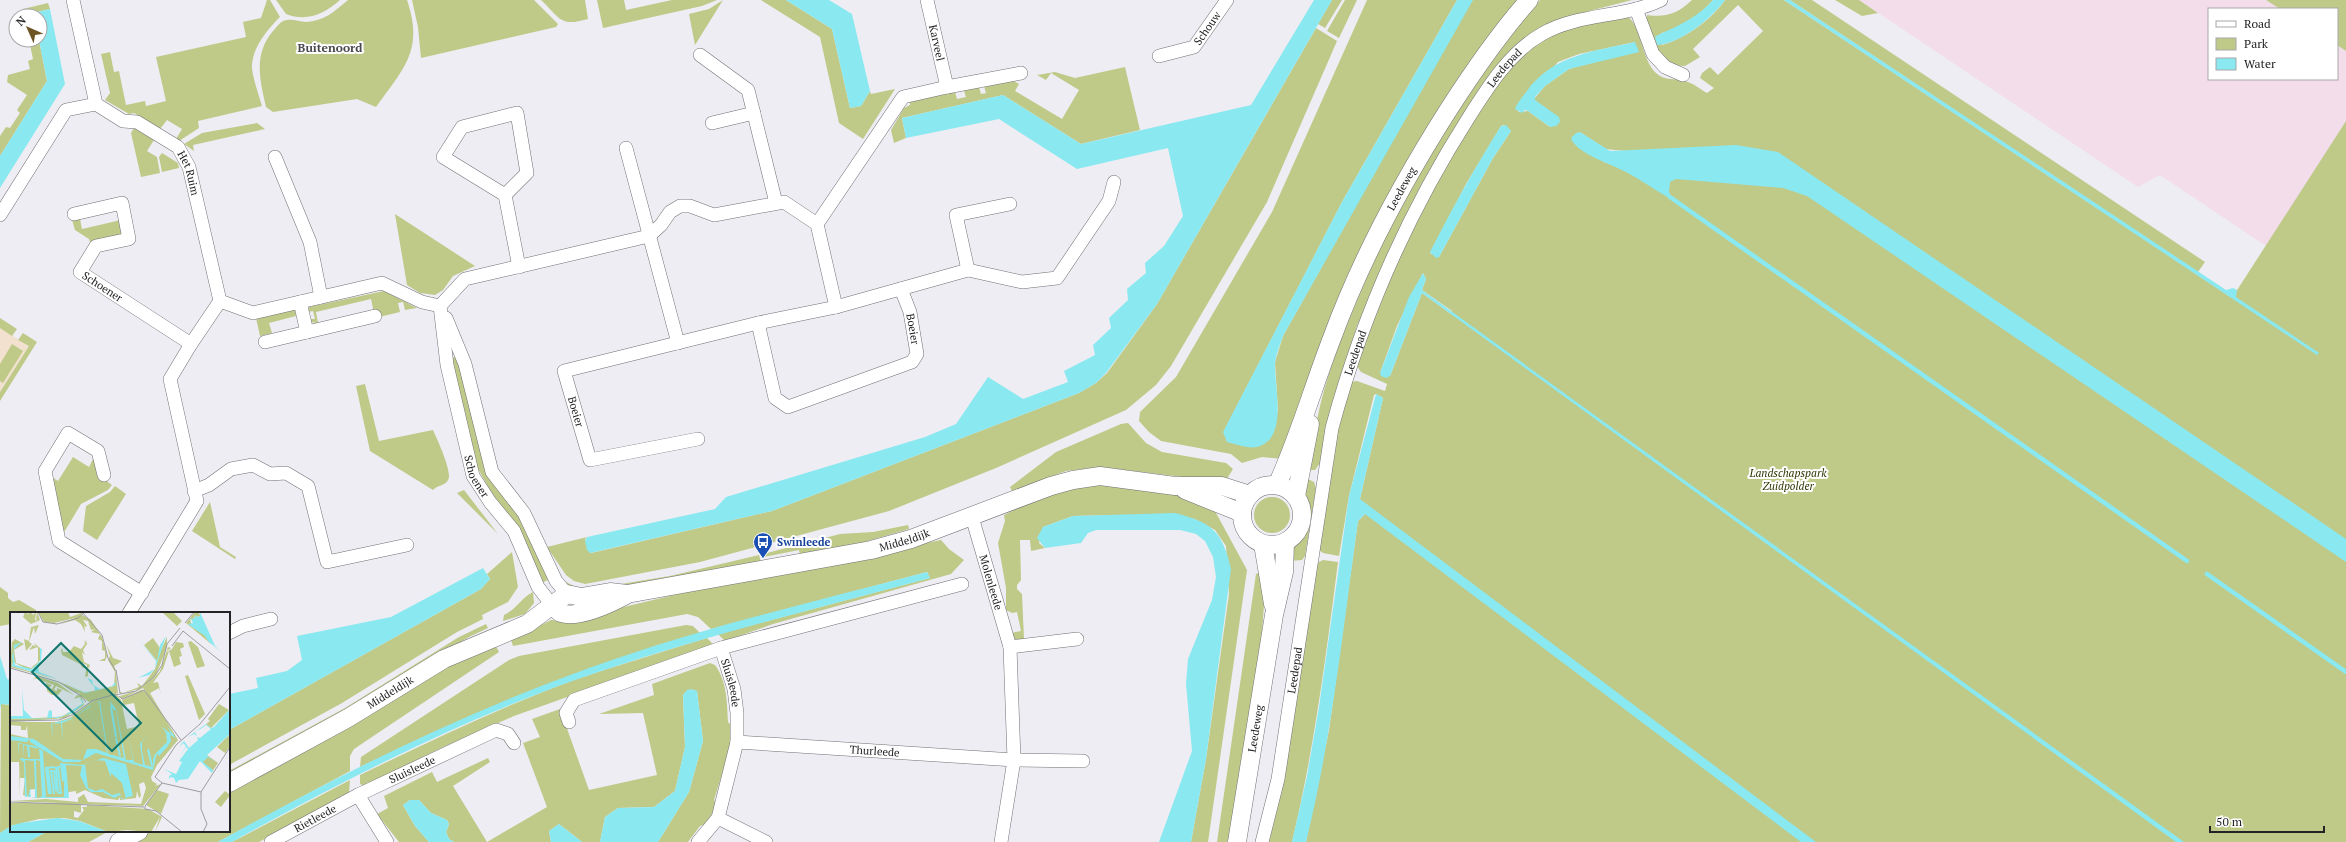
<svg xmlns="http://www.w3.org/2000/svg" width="2346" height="842" font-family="'PT Serif',serif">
<rect width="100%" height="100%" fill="#eeedf3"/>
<path fill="#f3ddeb" d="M1859,0H2266L2280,9H2209V79H2337V45L2346,51V121L2266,246L2160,175L2138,187Z"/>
<path fill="#f3e1d0" d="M0,328L29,346L0,392Z"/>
<path fill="#bfc988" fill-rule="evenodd" d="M267,0H270L280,17C268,29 254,45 252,64C251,74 259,95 262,106L198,121L199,128L179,141L176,139L182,129L167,120L160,129L134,113L129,114L105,100L110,93L101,54L110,52L114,72L119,71L126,105L145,101L146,106L166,101L156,57L246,37L243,22L261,18Z
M276,0H340C324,14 307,22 286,14Z
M348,0H407C424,50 404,68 376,107L357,99L273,112L266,107C260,80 253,55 273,31C277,27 280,21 287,20C293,19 300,22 306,22C324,21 334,12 348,0Z
M412,0H534L558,24L556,27L421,58L418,27Z
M541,0H585L588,19C560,27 561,19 541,0Z
M597,0H624L626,10L672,0H717L702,6L603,28Z
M723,0L695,45L689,14L709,9Z
M761,0H786L832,29L850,108L861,106L870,91L871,94L895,89L863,139L839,123L820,37Z
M1332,0H1342L1325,28L1318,24Z
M1345,0H1357L1339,38L1327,31Z
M1367,0H1457L1342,202L1224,431L1227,442L1278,412L1275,362L1283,336L1468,5L1473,0H1523L1427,134L1283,459L1262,457L1242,463L1231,454L1161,441L1149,432L1139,421L1140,412L1176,377L1272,212Z
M1540,0H1632L1566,17L1516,45L1493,73L1445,144L1408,212L1357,326L1330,412L1320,463L1315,470H1309C1313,442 1317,414 1325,387C1337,346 1354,307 1371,268C1415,172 1470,80 1540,0Z
M1692,0H1713C1702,13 1679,31 1661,33L1662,45C1686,38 1711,20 1725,0H1784L2232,298L2346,121V842H1306L1329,730L1358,521L1365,514L1360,499L1383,398L1376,394L1374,395L1349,496L1339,556L1323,553L1319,550L1335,443L1350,382L1357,381L1385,391L1387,384L1361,372L1356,365C1382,298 1408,231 1444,168C1454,150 1467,133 1478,115C1494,91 1510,64 1533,46C1561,26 1595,23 1628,17C1642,27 1641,59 1656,73C1664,81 1675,78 1685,81C1693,83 1700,89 1707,93L1714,88L1700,78L1702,73L1710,67L1718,75L1763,31L1738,5L1693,49L1700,57L1685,66C1661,66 1645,36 1647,15C1667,18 1678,13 1692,0ZM1635,42L1592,62L1569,69L1545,86L1534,99L1550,127L1528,111L1519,112L1517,110L1558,62L1579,54ZM1504,125L1511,131L1493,158L1439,257L1430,253L1466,184L1501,126ZM1580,132L1605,149L1625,151L1605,163ZM1423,273L1426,279L1422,290L1452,311L1451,314L1422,293L1390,376L1380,373L1397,326Z
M1790,0H1812L2205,262L2198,272Z
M1835,0H1859L1878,13L1862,16Z
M2266,0H2346V51L2337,45V9H2280Z
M48,3L50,9L33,13L34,16H24L23,9Z
M1316,28L1337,41L1267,202L1171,366L1156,385L1126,410L996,468L889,511L700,562L585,584L574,581L566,575L547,547L587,537L585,539L591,553L772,511L1079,393L1096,383L1107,373L1157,304Z
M29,40H39L47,81L0,156V136L6,127L10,128L20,113L17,110L27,95L7,82L8,75L30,69L28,61L33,59Z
M1125,67L1140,130L1081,144L1003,95L902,118L906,138L894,143L891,130L904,108L910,105V102L955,92L957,99L966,97L964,91L979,87L981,94L986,93L984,86L1012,80L1019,84L1015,91L1062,119L1079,90L1051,73L1046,80L1037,75L1055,72L1075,78Z
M257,123L265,129L193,145L194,151L184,144L202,133Z
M134,128L154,140L147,151L157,157L160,173L141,177L131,133Z
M162,153L178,163L179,168L162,172L159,157Z
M395,214L475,266L453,276L443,290L435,295L420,293L407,285Z
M80,219L82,229L121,220L124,234L90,242L89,239L75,230L72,220Z
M384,291L417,308L405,310L403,302L398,303L400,312L375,318L371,299L316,312L318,323L311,322L310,319H315L313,311L308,312L309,307Z
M295,309L296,316L269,323L272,333L260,336L256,318Z
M0,318L17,329L12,336L0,328Z
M23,333L37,342L0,401V392L29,346L18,340Z
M12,344L23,351L3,383L0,381V364Z
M454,357H457L495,487L519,515L548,580L541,583L476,465L452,359Z
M365,384L379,441L433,430C437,439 453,473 448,480C445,486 437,485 433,490L370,451L356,386Z
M1128,423L1146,443L1162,452L1226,463L1233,469L1225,482L1100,467L1066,471L1012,491L1010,487L1056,452L1121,424Z
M73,457L89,467L94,457L100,481L105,480L112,485L108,490L81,504L63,534L49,475L58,481Z
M1306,478L1314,482L1316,488L1305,556L1302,560L1290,561L1293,546L1305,531L1308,519L1304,497Z
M1107,484L1147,489L1192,498L1215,511L1247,570L1208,842H1191L1206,759L1229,594L1226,546L1215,530L1195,519L1118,515L1073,516L1043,527L1039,543L1045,548L1031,551L1030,540H1020L1021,580L1017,585V589L1022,594L1024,639L1017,642L1013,639L1011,633L1021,631L1017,612L1012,613L1006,610V588L998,543L1005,521L1004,515L1046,495L1078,485Z
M115,486L126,494L97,540L83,531L86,506L110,492Z
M464,490L498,534L457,493Z
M1254 515a18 18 0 1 1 36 0a18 18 0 1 1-36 0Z
M210,502L220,547L236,557L235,559L192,531Z
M908,525L909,529L864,542L800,555L799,550L764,557L763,554L840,534L873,532Z
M941,540L949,549L964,560L951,574L773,624L725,641L718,634L930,578L927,572L711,629L698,617L687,614L513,646L511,640L551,620L565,621L695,590Z
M512,552L518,587L508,602L482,615L483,619L457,632L342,703L229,765V730L481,589L490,579L487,574Z
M759,555L761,562L588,592L570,588L564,581L576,587L590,589L670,576Z
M1323,560L1338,562C1326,656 1314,750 1292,842H1269L1281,794L1317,563Z
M1263,571L1264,605L1262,633L1230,832L1227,842H1217L1256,574Z
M0,587L8,593V598L13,602L19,600L36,610V613H11V624L0,626Z
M533,592L534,603L525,614L503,621L504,615C517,609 522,597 533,592Z
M486,624L488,628L469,637L346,710L229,774V771L345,708L459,637Z
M686,625L693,626L700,633C584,668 470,714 360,767L361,757L509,660L519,656Z
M707,638L713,644L710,646L514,716L441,748L364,786L360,784V775C430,741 501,707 574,680C618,665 662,652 707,638Z
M496,646L499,652L354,749L350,756V771L218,842H133L153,831H229V790L450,665Z
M710,663L715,665C727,681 727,702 728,722L733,727V739L714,800L717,805L706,824L700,826L688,842H658L689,792L703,741L697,691C690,689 688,689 683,695L685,747L675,791L654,807L618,808L605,817L600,842H582L559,824L549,831L551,842H454L449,839L446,832L449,824L447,820L431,813L419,800H410L403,805L415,826L429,842H399L377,814L388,808L384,796L432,772L437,782L488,758L490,762L453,786L487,842L547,807L523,743L540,737L532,719L560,709L589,790L657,775L643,713L599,714L654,695L652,684Z
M1,704L11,705V826L0,833Z
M350,780L349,793L259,842H232Z
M48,831H109L89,842H28Z"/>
<path fill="#8ae9f0" d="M786,0H829L852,14L870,91L861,106L850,108L832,29Z
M1314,0H1332L1157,304L1106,373L1096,383L1079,393L772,511L590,553L587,550L585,541L587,537L715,509L726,497L925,437L956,424L988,377L1023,399L1068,382L1064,371L1095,355L1093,345L1111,328L1109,318L1128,300L1127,289L1146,273L1145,263L1164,246L1183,216L1168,148L1077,169L999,119L906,138L902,118L1003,95L1081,144L1251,105Z
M1457,0H1473L1283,336C1280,345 1276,354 1275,363C1274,387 1289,439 1257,447C1249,449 1235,444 1227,442L1223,432L1342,202Z
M1713,0H1725C1712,18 1680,44 1657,45L1655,37L1658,35C1678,26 1698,17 1713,0Z
M1784,0H1790L2226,290L2233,288L2237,290L2236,297L2319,353L2317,355Z
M50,9L65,84L0,188V156L47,81L39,40L40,16H34L33,13Z
M1635,42L1639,52L1569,69L1545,86L1535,97V100L1559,117L1560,122L1556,126L1550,127L1528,111L1525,110L1522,113L1515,109C1517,103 1523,96 1527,91C1552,55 1595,51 1635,42Z
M1506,125L1511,131L1493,158L1439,257L1436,258L1430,252C1452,209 1475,167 1501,126Z
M1580,132L1610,151L1736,145L1778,152L2346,539V562L1807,196L1783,188L1676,179L1670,182L1669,192L1671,196L1669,198C1655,190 1641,180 1626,172C1613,165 1575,153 1571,138L1576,133Z
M1423,273L1426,279L1422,290L2184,842H2176L1422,293L1390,376L1386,378L1381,376L1380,373L1409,297Z
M1376,394L1383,398L1360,499L1816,842H1801L1365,514L1358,521C1343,629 1332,737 1306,842H1292L1307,776L1319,707L1349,496Z
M1175,513C1212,523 1222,530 1231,569L1206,759L1191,842H1159L1192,751L1186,684L1188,659L1212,600L1216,577L1213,557L1205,541L1196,534L1180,530H1096L1088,533L1081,543L1045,548L1037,538L1043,527L1073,516Z
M483,568L490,579L481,589L229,730V694L258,688L256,678L287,671L302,660L297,636L391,617Z
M927,572L930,578C811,610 691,639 575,680C457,722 342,781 232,842H218C347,770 481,704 621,657C721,623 825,599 927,572Z
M0,656L7,679L11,680V705L1,704L0,710Z
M691,689L697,691L703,741L689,792L658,842H600L605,817L618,808L654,807L675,791L685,747L683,695L687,690Z
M410,800H419L431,813L447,820L449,824L446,832L449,839L454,842H429L415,826L403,805Z
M559,824L582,842H551L549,831Z
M11,826V831H48L28,842H0V833Z"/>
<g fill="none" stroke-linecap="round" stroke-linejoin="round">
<path stroke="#8ae9f0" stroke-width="4.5" d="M1670,197L2187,561
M2207,574L2346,672"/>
<g stroke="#717075" stroke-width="14">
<g id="street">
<path id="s1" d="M73,0L96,104L123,121L137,122L178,147L189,167L220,301"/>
<path id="s2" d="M927,0L947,87"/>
<path d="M1636,9L1653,54L1665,67L1683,75"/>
<path d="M700,55L748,90L776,203"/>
<path id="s3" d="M1159,56L1194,47L1227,0"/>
<path d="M712,123L754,113"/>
<path d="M626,148L678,343"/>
<path d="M275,157L310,242L321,297"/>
<path d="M505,195L527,173L517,113L462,127L443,157L505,195L519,267"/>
<path id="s4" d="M74,214L122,203L129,239L96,246L80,272L191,344"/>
<path d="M0,215L66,110L96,104"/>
<path d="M817,224L903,97L947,87L1021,73"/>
<path d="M968,270L956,215L1010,204"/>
<path d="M300,302L307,332"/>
<path id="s5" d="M440,306L465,279L649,236L661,225L670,212L680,206H690L714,215L784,202L817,224L836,307L758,323L564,371L590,460L698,439"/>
<path id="s6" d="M440,306L447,365L473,476L490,502L514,531L538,587L552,605"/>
<path d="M836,307L968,270L1022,282L1057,278L1109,201L1114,182"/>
<path d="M446,318L465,364L492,472L524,513L556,581L567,594"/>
<path d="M758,323L775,398L788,407L912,362L917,354L910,312L901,289"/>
<path d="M265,342L375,316"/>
<path d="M104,475L98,451L68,433L45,471L59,541L142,593"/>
<path d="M194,491L209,485L231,469L253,465L270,474L286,473L308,486L327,562L407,545"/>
<path id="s7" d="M972,517L1010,647L1014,760L1001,842"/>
<path d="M129,613L197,501L170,379L191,344L220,301L253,313L382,283L422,302L440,306"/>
<path d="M229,633L243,626L271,619"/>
<path d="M1010,647L1077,639"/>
<path d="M721,648L962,584"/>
<path id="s8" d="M569,722L566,713L574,700L721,648L734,689L737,713V742L718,818L698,842"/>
<path id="s9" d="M737,742L1014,760L1083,761"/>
<path d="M718,818L766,842"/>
<path id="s10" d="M271,842L358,795"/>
<path id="s11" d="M387,842L358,795L496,730L508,734L514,743"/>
<path id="s12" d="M1262,842L1278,779L1332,428C1362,317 1407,214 1469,117C1488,87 1510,52 1542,34C1578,13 1624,18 1661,0"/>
</g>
</g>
<g stroke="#717075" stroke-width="19">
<g id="secondary">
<circle cx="1272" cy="515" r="30"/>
<path id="s13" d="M1277,485C1299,437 1313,387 1332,338C1361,259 1402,183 1447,112C1472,73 1498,35 1529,0"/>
<path d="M1185,490L1242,513"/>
<path d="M1296,496L1310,424"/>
<path d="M1263,544L1273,604"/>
<path d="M552,605C555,607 558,612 561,613C579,619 611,603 626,595"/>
<path id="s14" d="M229,783L348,718L444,659L527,624L567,594L581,597L610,592L627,594L871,550L911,539L1051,486L1073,480L1100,476L1175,486H1222L1250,495"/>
<path d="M119,842L139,831"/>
<path id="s15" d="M1237,842L1274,615L1284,572L1285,543"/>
</g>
</g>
<use href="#street" stroke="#fff" stroke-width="13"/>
<use href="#secondary" stroke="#fff" stroke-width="18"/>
</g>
<defs>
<g id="bus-pin" transform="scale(1)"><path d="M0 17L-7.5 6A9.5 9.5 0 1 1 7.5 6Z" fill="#1a4fb4" stroke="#fff"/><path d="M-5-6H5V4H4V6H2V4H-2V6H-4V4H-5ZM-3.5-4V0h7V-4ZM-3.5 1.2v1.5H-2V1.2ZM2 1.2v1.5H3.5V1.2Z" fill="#fff"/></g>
</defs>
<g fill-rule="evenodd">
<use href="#bus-pin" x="763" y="542"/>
</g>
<g text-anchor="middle" stroke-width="4" stroke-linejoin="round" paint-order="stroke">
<g font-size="11" fill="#232325" stroke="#fff">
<text dy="4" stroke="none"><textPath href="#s3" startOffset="59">Schouw</textPath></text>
<text dy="4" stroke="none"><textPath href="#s2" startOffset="44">Karveel</textPath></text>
<text dy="4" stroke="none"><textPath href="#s12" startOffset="822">Leedepad</textPath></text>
<text dy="4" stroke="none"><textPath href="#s1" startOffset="229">Het Ruim</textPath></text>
<text dy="4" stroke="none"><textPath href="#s13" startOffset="322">Leedeweg</textPath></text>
<text dy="4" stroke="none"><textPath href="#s4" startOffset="177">Schoener</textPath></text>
<text transform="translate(913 329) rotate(80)" y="4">Boeier</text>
<text dy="4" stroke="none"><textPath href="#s12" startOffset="499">Leedepad</textPath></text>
<text dy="4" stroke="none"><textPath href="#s5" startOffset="823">Boeier</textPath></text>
<text dy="4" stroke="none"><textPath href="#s6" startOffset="175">Schoener</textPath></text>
<text dy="4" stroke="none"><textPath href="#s14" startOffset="732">Middeldijk</textPath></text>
<text dy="4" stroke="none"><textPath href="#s7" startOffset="68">Molenleede</textPath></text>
<text dy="4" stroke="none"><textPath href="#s12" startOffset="175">Leedepad</textPath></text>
<text dy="4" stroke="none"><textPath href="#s8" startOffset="217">Sluisleede</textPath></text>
<text dy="4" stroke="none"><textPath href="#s14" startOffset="185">Middeldijk</textPath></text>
<text dy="4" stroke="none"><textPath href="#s15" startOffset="115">Leedeweg</textPath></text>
<text dy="4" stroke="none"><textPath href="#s9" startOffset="138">Thurleede</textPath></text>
<text dy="4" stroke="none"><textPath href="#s11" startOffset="115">Sluisleede</textPath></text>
<text dy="4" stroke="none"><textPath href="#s10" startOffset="50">Rietleede</textPath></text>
</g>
<g font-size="11" font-style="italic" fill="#303500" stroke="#fff">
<text x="1788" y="477">Landschapspark<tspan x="1788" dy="13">Zuidpolder</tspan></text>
</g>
<g font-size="11" font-weight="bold" fill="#164399" stroke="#fff" text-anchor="start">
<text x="777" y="546">Swinleede</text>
</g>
<g font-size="12" font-weight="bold" fill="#49494d" stroke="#fff">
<text x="330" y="52">Buitenoord</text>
</g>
</g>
<g transform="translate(10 612)">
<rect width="220" height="220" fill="#eeedf3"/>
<path d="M15,0L18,2L21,0L23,3L26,0L25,9L28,6L26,7L27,0L30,8L21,12L13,5ZM28,0H58L60,5L74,0L69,5L44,11L34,10ZM152,0H163L172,9L167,14ZM185,0H189L190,4L186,5L185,3L184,8L180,7L182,15L195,23L201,32L176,11ZM73,3L81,8L92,25L97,44L95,49H89L95,46V39L92,38V29L88,27L90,22L81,20L85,17L81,18L78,9L73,8L77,14L75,15L74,11L75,20L71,12L65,8L50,12ZM29,13L25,22L24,15L19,30L22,32L16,39L14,27L19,29L21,15ZM157,25V35L146,63L141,68L128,77L110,82V75V80L113,81L129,75L127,71L132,74L145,57L149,45L147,49L134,33L143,26L150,36V40ZM5,27L14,32L4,38L6,51L21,56L28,50V35L19,38L23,33L26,35L24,31L30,36V48L26,54L19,58L3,50L2,54L49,68L0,55L2,30ZM73,27L75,31L76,28L77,32L73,38L75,43L72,40L74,50L80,53L79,57L78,54V64L75,65L77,53L73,51L76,55L73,56L70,52L52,43L51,38L52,36L53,40H59L64,34L71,37L75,32ZM181,29L188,35L195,54L187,56L178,30ZM166,30L173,31L174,35L170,37L172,44L169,45L171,52L164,55L159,39L153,57L143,71L148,70L151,82L149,76L140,81L168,128L147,153L141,165L142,169L147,172L145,174L151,172L133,194L64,192L71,193V201L64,199V205L68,206L74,198L72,195H77V193L138,197L152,205L145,220L150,205L141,220H138L144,209L138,220L117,218L98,220L70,209L54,206L29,207L0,214V191H50L0,189L36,187L68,190V186L74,182L78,190L131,192L136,176L134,170L129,172L131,184L129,186L127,179L126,186L110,188V185L108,188L93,186L75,178L66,182V179L59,180L54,186H28L22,185H26L25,177H20V185L13,183L15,166H10V185L9,150H0V122L18,126L17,113L16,118H11V114L0,113V107L51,105L73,92L70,85L64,87L67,83L71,84L74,93L55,106L5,110H47L61,105L83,89L96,84L79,90L68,82H71L62,79L50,70L75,81L104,74L105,60L98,48L100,44L96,32L103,46L112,49L104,54L106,61L108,81L102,83H107L111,88L117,117L129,114L124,91L114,93V95L112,88L131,78L136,80L133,76L112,87L110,84L126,79L144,66L150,59L158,35L161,36L157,39V40L162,37ZM178,63L195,102L189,108L175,64ZM26,64L48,71L64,83L46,74L44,78L47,79V76L52,78L48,83H42L37,79L36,71L42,73L39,76L42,77L44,73L24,66L23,69ZM209,92L219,98L201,116L196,112L200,109L198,107ZM220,122L218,125L220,124V134L215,141L207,135ZM197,143L208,151L202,160L191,148ZM147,178L159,182L151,202L136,193ZM215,179L220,183L211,195L205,190Z" fill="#bfc988"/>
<path d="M190,0L205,34L211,40L198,29L195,24L178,12L183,11L181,7L185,6V3L187,5L190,4ZM156,24L145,57L139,63L128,66L145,57L146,49L129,28L147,49L150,33ZM12,30L3,38L5,53L22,57L30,49V36L32,37L31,48L28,54L29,60L48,67L2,54L3,49L2,45L4,33ZM77,66L82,68L83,73L90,77L102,74L105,70L106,72L104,74L75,81L52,70L74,80L84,79L85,76ZM12,76L14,98L22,106H37L39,98L42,99V106L55,103L73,91L68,85L74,90L72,93L62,101L47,106L0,107V104H13ZM90,89L98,142L114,146L106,99L101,95L100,89L106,97L116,148H123L118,123L124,150L133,153L130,132L137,122L132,130V139L135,153L143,155V147L145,142L157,130L156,121L152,115L161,122L157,114L166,126L160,123L161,129L157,135L149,144L147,141L143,158L86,141L69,150H53L20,130V127L17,130L0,128V124L24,127L53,147L73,148L77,137H86L80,95L62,106L66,134L62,107L52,111L53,130L51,111L42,112L43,127L41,112L62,106L84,91L80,94L86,137L97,141L89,90L85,91ZM220,97V122L197,143L204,150L198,145L193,150L203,158L202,161L190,149L178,167L169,168L166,171L164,166L160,165L159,168V164L162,162L154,157L166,162L172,150L169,149L178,137L176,135L170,144L176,134L173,131L170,135L171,132L174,129L179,136L188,128L187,125L190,126L201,117L196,113L192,116L185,120L187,124L184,122L178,125L196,112L201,116L204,115ZM8,131L25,134L33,139L36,185H54V169H52L50,151L73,153L93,146L116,152L123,184L111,187L110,183L104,186L93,180H81L76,176L70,163L72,154L56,153L59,186H29L32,184L30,149L26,148L27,186L22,185H25V177L20,178L21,185H18L20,177H25L24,149L15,148L17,185H12H15L14,150L9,147L14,146L13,132H9V144ZM14,133L29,137L30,147H14ZM87,148L95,149L101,166V161L112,171L116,187L111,186L109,175L110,181L102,183L92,177L86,179L78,176L75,152ZM48,206L69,209L98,220H0V214L11,211Z" fill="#8ae9f0" fill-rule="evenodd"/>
<path fill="none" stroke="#8ae9f0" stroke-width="2" d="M101,95L106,125M106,126L110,144M18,133L19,145M138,137L142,154M46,155L48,181M38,157L41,182M48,181H51L48,155H50M39,182L36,156L45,155M44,182L41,159H44L46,179"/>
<path fill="none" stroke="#9d9ca1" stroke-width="1" d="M28,0L33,10L47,12L68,6L75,0M73,1L92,23L98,46L106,59M175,11L184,0M162,34L173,19L220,57M0,56L49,70L71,84L76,90M106,58L110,81M105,83L126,79L144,65L152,53L157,32L170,16M109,84L112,87L134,78L171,128M81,89L106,82M0,109L49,108L62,103L82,89M191,180L152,171L145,165L166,133L190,112L220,75M0,190L134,195M135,194L152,171M135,194V197L146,199L172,220M193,220L197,212L191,197V180L220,135"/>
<path fill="#0f766e" fill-opacity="0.15" stroke="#0f766e" stroke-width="2" d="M51,31L131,111L102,139L22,60Z"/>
<rect width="220" height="220" fill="none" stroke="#232325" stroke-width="2"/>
</g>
<rect x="2208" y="8" width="130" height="72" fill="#ffffff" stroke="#a7a7a8"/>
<rect x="2216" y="21" width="20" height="6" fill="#ffffff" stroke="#a7a7a8"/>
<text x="2244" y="28" font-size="12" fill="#232325">Road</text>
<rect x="2216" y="38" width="20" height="12" fill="#bfc988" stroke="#a7a7a8"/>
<text x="2244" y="48" font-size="12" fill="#232325">Park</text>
<rect x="2216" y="58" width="20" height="12" fill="#8ae9f0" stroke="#a7a7a8"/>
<text x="2244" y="68" font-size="12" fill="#232325">Water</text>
<g transform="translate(28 28) rotate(315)"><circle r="19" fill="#ffffff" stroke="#a7a7a8"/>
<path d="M0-3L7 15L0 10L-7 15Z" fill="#6f5426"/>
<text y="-6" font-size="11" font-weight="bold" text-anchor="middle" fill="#232325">N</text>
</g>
<path d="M2210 826v6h114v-6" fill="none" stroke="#232325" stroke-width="2"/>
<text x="2216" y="826" font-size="12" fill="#232325" stroke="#ffffff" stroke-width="3" paint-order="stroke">50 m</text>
</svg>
